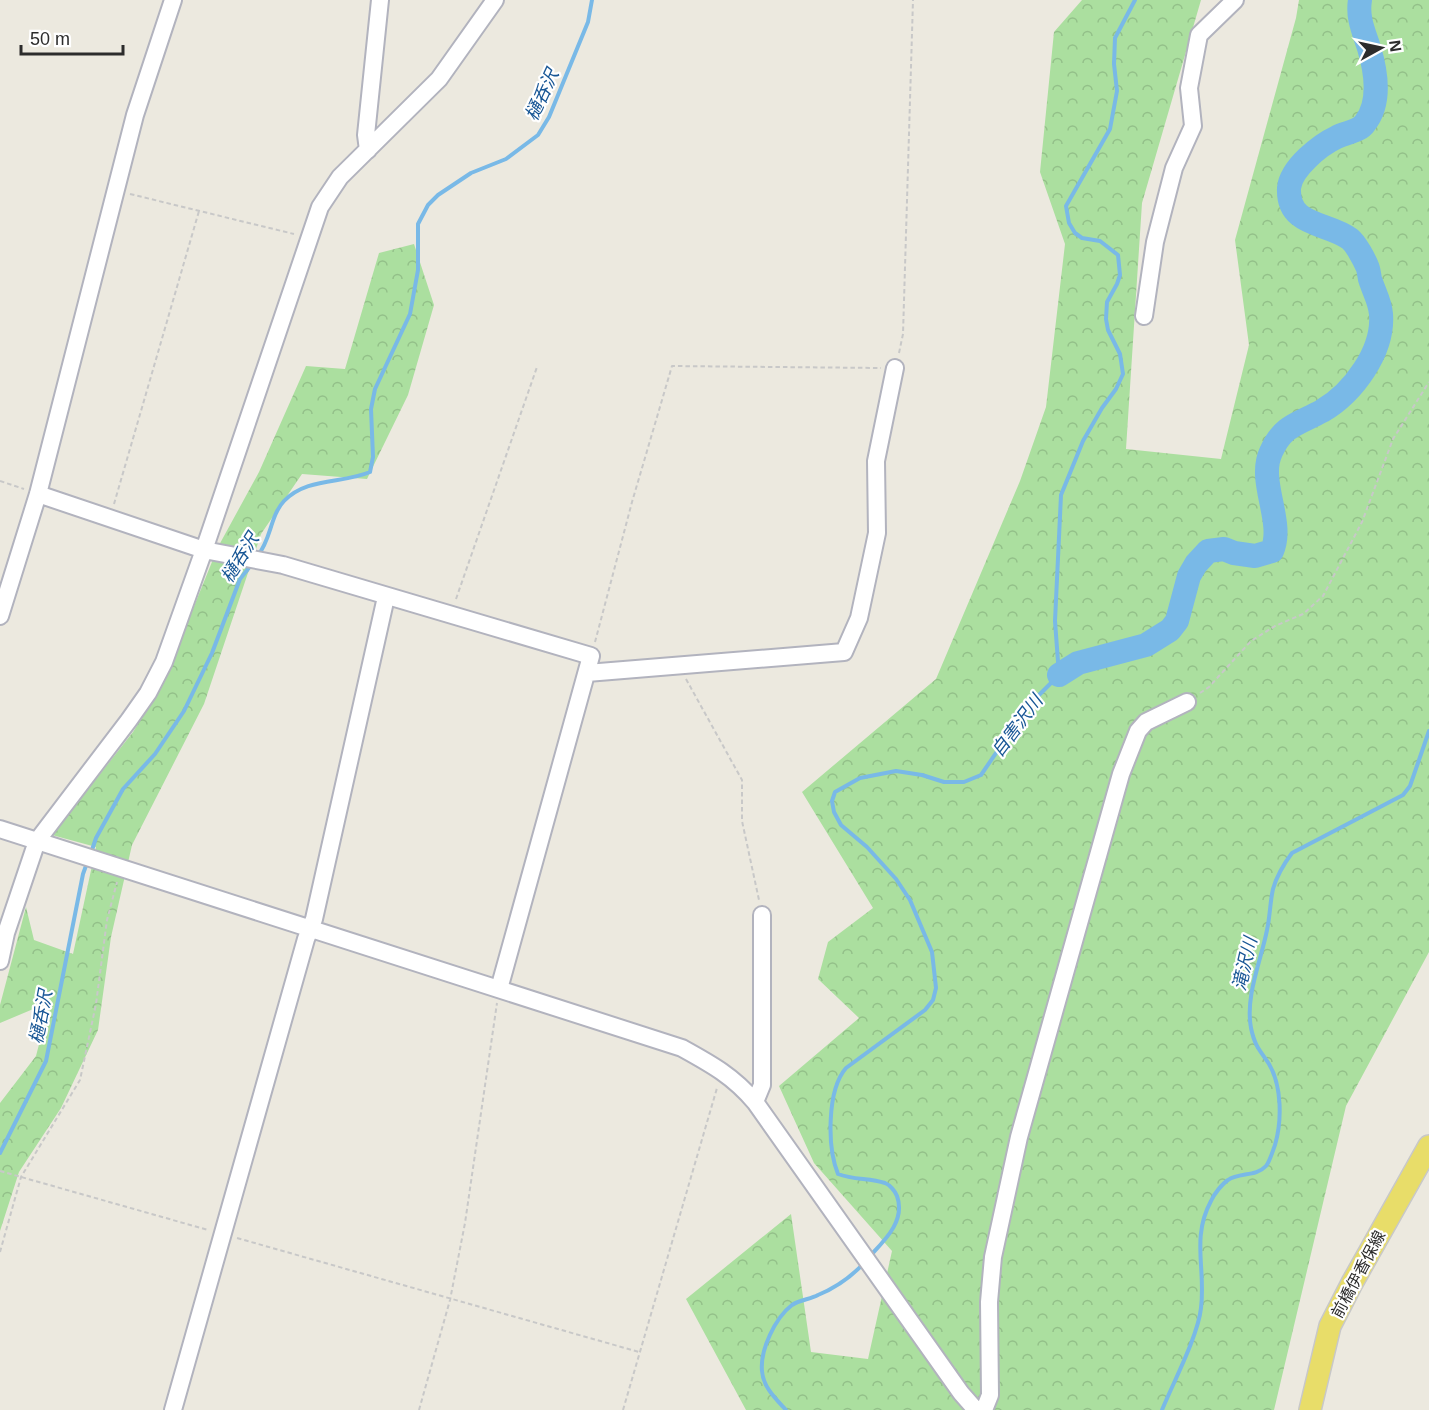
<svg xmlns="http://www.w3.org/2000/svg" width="1429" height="1410" font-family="Helvetica,'Noto Sans JP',sans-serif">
<defs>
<pattern id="forest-crowns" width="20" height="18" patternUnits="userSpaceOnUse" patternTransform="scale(1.5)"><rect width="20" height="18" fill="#abdf9f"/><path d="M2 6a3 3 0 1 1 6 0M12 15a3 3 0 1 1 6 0" fill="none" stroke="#93c089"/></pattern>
</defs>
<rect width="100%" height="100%" fill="#ece9df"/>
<path fill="url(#forest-crowns)" d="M1082,0H1201L1142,203L1126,449L1221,459L1249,345L1235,240L1296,18L1299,0H1429V952L1346,1106L1274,1410H746L686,1299L791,1214L811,1352L868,1359L892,1251L814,1163L779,1086L859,1018L818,979L828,942L873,908L802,792L936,679L1020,481L1046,407L1065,244L1040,172L1054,32Z
M414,244L434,305L408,395L367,479L302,474L261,534L204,704L132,845L111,937L98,1030L61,1108L19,1172L0,1231V1103L36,1056L50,1002L0,1023V1005L26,907L34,940L73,954L96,847L52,835L133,732L163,683L218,547L259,472L306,366L345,369L379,253Z"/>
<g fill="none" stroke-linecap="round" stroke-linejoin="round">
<path stroke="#79b9e7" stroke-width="4" d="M258,555C271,540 270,516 284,501C307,477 342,484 370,472L373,457L371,409L375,389L410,314L418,270V224L428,205L438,195L471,173L506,159L538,135L549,117L588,22L592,0
M91,853L96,838L123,789L155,754L184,711L212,653L240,579L252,564
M0,1153L46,1061L83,874L87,863
M869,1257C884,1241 906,1221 897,1196C895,1191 890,1185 885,1183C869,1178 854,1180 838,1174C827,1147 827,1090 846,1068L925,1010L933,1000L936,988L932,952L910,900L896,879L867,847L841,825L834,812L832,801L835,792L860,778L896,771L922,775L944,782H964L981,775L1028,706L1059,675L1055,621L1061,495L1083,441L1102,408L1116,389L1123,374L1120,354L1108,330L1106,319L1107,302L1117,284L1120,275L1118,255L1100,241L1082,238L1075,233L1069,223L1066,206L1110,129L1117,91L1114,64L1115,38L1135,0
M786,1410C776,1399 763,1387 762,1371C760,1350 775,1318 792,1305C799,1300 811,1299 818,1295C835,1288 852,1276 864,1263
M1162,1410C1173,1383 1198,1336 1201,1308C1206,1269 1191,1238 1211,1201C1214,1194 1222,1184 1228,1180C1239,1172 1256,1177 1266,1166C1270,1161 1273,1150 1275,1145C1282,1121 1282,1086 1269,1064C1260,1050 1255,1047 1251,1028C1245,996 1261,961 1267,930C1270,917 1270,902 1273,889C1277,875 1283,865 1292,853L1403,795L1410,786L1429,731"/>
<path stroke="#79b9e7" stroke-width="24" d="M1059,675L1078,663L1146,645L1170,630L1177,621L1189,576L1196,564L1208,551L1224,549L1234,553L1255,556L1272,551C1285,522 1257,481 1271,452C1283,425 1298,424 1322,411C1353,393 1384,351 1381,314C1380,301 1374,292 1370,279C1369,275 1369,270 1367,266C1364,259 1356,244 1350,239C1328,222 1287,227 1289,188C1291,168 1320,145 1337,137C1346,132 1359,132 1365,123C1381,103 1376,71 1369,48C1364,32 1357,18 1360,0"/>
<g stroke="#b2b3be" stroke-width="20">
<path id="minor" d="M368,150L366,135L380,0
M1144,316L1155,242L1174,168L1193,126L1189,88L1199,35L1235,0
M38,494L204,550L283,565L591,656L499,989
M0,616L38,494L135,115L173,0
M587,673L844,652L859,618L877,533L876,461L895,368
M0,829L682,1048C711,1064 733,1076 755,1102L961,1393L976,1410
M0,961L6,933L37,841L129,720L148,693L164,662L204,550L320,207L340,177L439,79L495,0
M755,1102L762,1085V915
M173,1410L306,939L314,919L386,597
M984,1410L990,1395L989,1302L993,1257L1019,1137L1121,774L1138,731L1146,722L1187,702"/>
</g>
<g stroke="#c8c8c8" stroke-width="24">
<path id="major" d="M1310,1410L1330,1326L1352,1283L1429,1146"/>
</g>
<path stroke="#c8c8c8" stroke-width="2" stroke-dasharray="4.5 3" stroke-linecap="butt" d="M130,194L294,234
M899,353L903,334L913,0
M0,481L24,489
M114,504L199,211
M456,599L537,367
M595,642L632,502L672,366L881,368
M686,679L742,780V821L759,900
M1200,693L1209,687L1251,641L1275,626L1303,614L1323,596L1362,522L1393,439L1429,382
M0,1171L208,1230
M237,1238L639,1352
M0,1252L21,1177L80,1080L96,1004L107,920L117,882
M419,1410L450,1300L465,1223L497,1003
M623,1410L717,1088"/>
<use href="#minor" stroke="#fff" stroke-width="16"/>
<use href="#major" stroke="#e8dd69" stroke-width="21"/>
</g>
<g text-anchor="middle" stroke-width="4.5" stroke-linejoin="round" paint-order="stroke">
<g font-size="16" fill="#2c2c2c" stroke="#fff">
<text transform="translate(1358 1274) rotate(-62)" y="6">前橋伊香保線</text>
</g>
<g font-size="18" font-style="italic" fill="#175695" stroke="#fff">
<text transform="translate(542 95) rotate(-65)" y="6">樋呑沢</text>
<text transform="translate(240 558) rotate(-58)" y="6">樋呑沢</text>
<text transform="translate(1017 726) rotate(-53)" y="6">自害沢川</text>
<text transform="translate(1245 964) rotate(-77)" y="6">滝沢川</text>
<text transform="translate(41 1017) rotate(-79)" y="6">樋呑沢</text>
</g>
</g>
<g transform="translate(1381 48) rotate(82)" stroke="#ffffff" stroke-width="4.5" paint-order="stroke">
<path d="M0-4.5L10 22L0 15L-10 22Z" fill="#2c2c2c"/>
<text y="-9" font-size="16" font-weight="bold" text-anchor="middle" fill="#2c2c2c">N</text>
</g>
<path d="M21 45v9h102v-9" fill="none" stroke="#2c2c2c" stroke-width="3"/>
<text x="30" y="45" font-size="18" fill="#2c2c2c" stroke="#ffffff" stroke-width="4.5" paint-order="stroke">50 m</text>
</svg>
